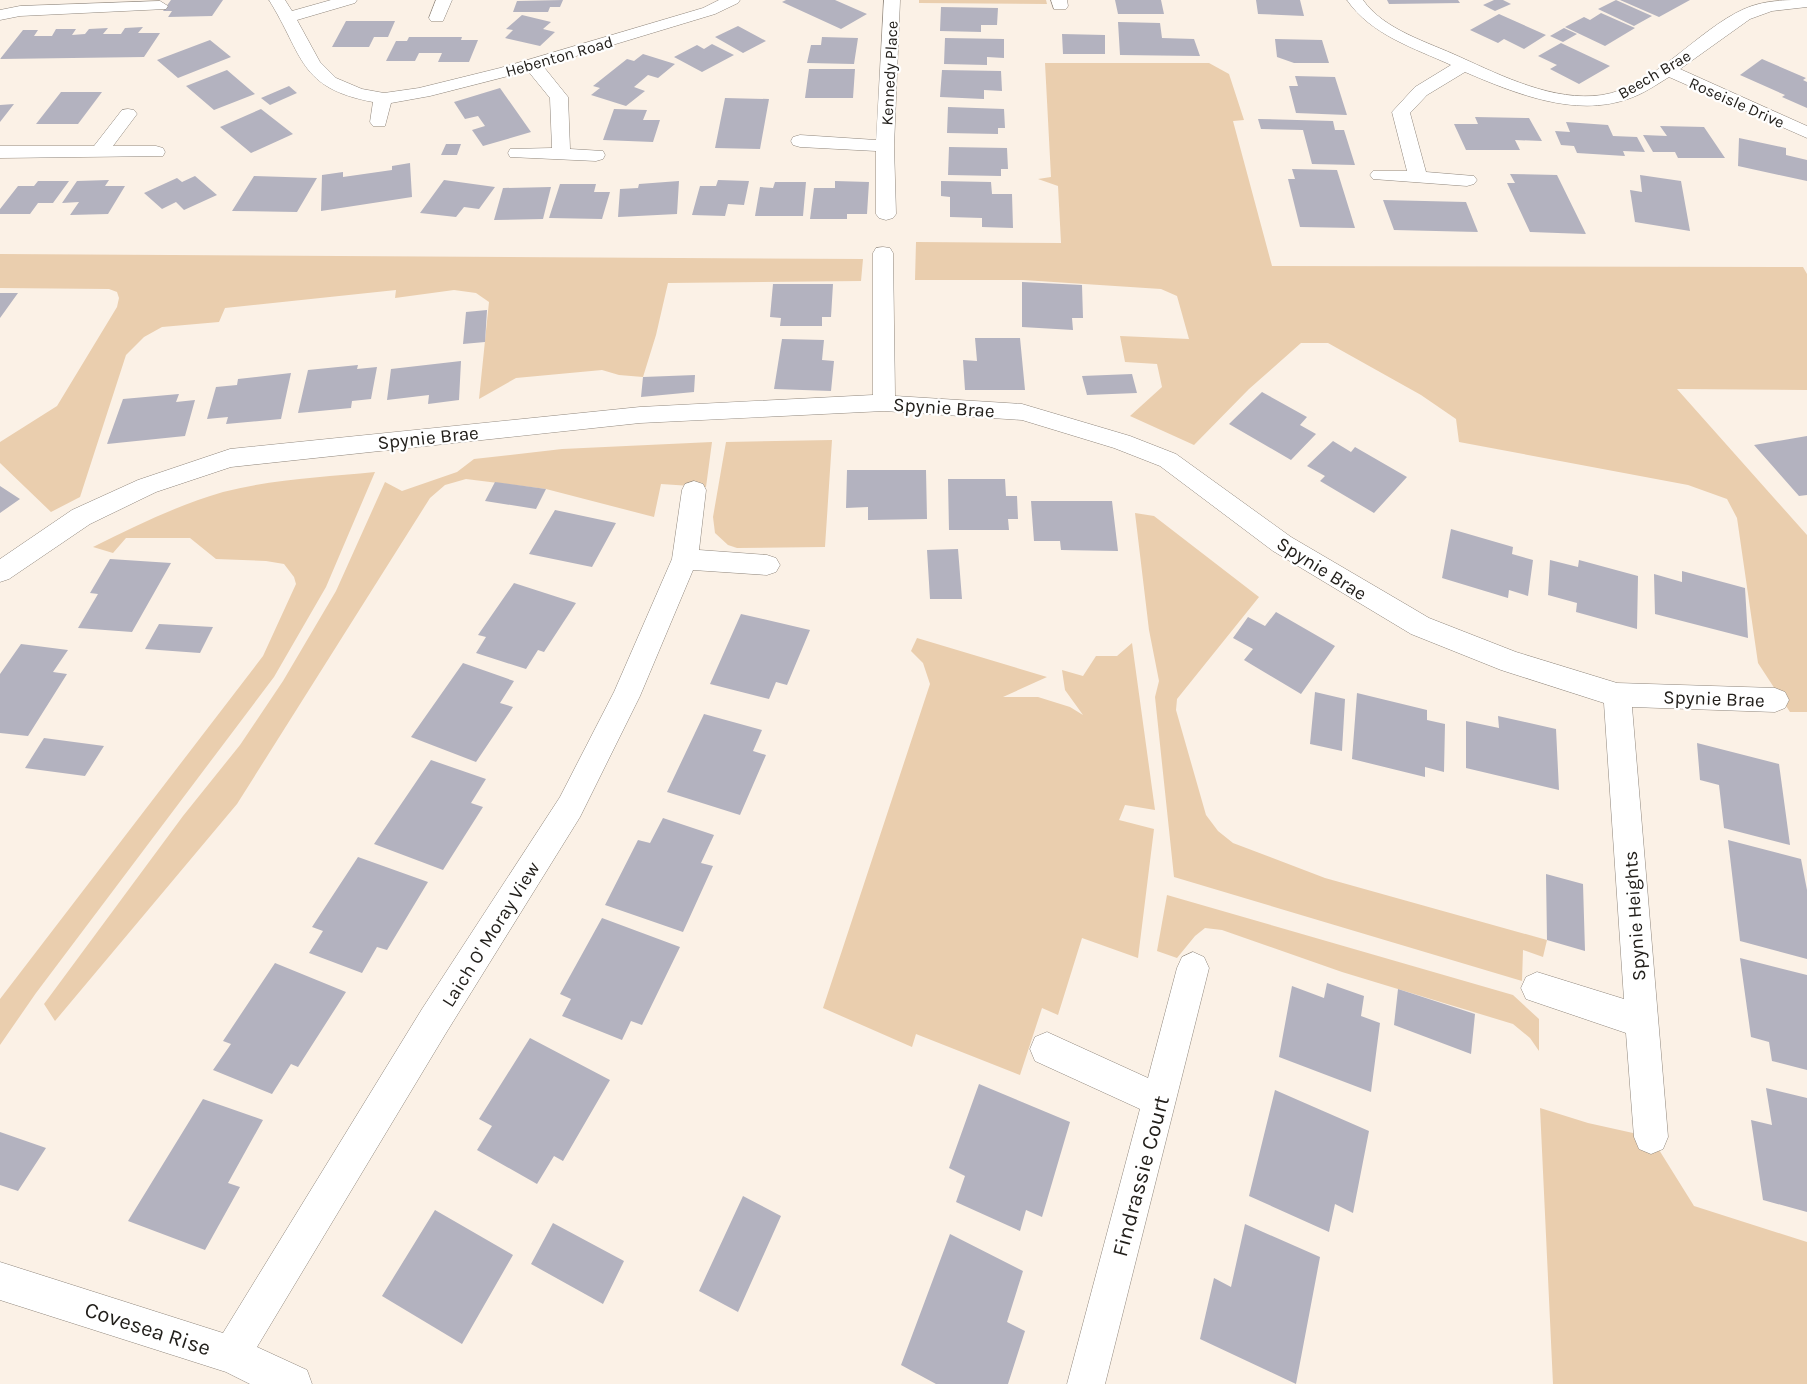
<svg xmlns="http://www.w3.org/2000/svg" width="1807" height="1384" font-family="Karla,sans-serif">
<rect width="100%" height="100%" fill="#fbf1e6"/>
<path fill="#eaceae" d="M919,0H1046L1047,4L919,3Z
M1045,63H1209L1229,74L1244,120L1233,121L1272,266L1803,267L1807,274V390L1677,389L1807,535V712H1790L1758,663L1737,518L1727,499L1688,485L1459,442L1456,419L1421,395L1328,343H1301L1249,389L1194,445L1130,416L1162,387L1157,364L1125,362L1120,336L1189,339L1177,296L1161,289L1023,280H915L916,242L1061,243L1058,186L1038,179L1051,177Z
M0,254L863,259L861,281L668,283L656,335L643,377L619,375L602,370L516,378L479,399L489,302L476,293L454,290L395,298L396,290L225,308L219,322L162,327L144,337L126,355L80,497L51,512L0,463V442L57,406L117,307L119,298L117,292L109,289L0,288Z
M832,440L825,547L737,548L728,545L715,533L713,517L726,442Z
M712,442L706,487L661,484L654,517L546,489L466,479L445,485L430,498L237,804L55,1021L44,1004L183,816L240,745L283,681L336,591L385,482L402,491L457,472L474,459L562,449Z
M375,472L326,587L274,677L36,993L0,1045V999L263,656L296,584L294,577L284,564L266,561L216,559L190,538H126L113,553L93,547C135,526 178,505 223,492C273,479 325,477 375,472Z
M1135,513L1154,516L1259,597L1177,699L1176,710L1206,815L1218,831L1233,843L1325,878L1547,940L1543,957L1523,950L1522,981L1174,877L1155,697L1159,681L1149,630Z
M917,638L1047,677L1003,697H1038L1070,707L1083,715L1065,690L1062,670L1083,676L1096,656H1117L1132,643L1155,810L1125,805L1119,820L1154,829L1138,958L1082,938L1058,1015L1042,1008L1020,1075L916,1034L912,1047L823,1008L930,684L923,663L911,651Z
M1167,895L1513,995L1539,1019V1051L1530,1038L1513,1024L1342,972L1222,930L1205,928L1195,936L1177,958L1157,951Z
M1540,1108L1588,1123L1651,1137L1694,1206L1807,1242V1384H1553Z"/>
<path fill="#b3b2bf" d="M171,0H223L212,16L168,17L172,11H163Z
M563,0L560,7H550L548,12H513L517,1Z
M786,0H835L867,14L841,29L782,2Z
M1115,0H1161L1164,14H1118Z
M1256,0H1300L1304,16L1258,14Z
M1387,0H1458L1460,3L1389,4Z
M1494,0H1503L1511,4L1495,11L1483,5Z
M1616,0L1652,16L1634,26L1598,9Z
M1620,0H1690L1659,17Z
M941,7L998,8L997,25H981V32L940,31Z
M1601,13L1635,28L1605,46L1565,27L1584,17L1590,20Z
M1499,14L1546,35L1524,49L1504,39L1498,43L1470,30Z
M522,15L551,22L543,29L555,32L540,46L505,38L513,30L506,29Z
M346,21H395L388,37H374L369,47H332Z
M1118,22L1160,23L1162,38L1194,39L1200,56L1120,55Z
M738,26L766,41L743,53L715,37Z
M143,27L138,33H160L144,57L0,59L23,30H38L34,36H52L56,29H76L72,35L85,34L89,29L108,28L103,34H121L125,28Z
M1564,28L1577,34L1563,42L1550,36Z
M1062,34L1105,35V54H1063Z
M409,37H462L461,40H478L469,62H438L442,53H419L415,61H386L396,41H407Z
M822,37L858,38L854,64L807,63L811,45H821Z
M945,38L1004,39V58L987,57V65L944,64Z
M1275,39L1322,40L1329,63H1294L1277,57Z
M210,40L231,57L178,78L157,60Z
M1561,43L1610,66L1579,84L1550,69L1557,65L1538,56Z
M712,44L734,55L702,72L674,57L697,45L704,49Z
M643,54L675,64L658,78L648,75L634,87L645,91L626,106L591,95L600,88L593,86L627,59L634,61Z
M1762,59L1806,78L1803,80L1807,82V108L1782,97L1785,95L1740,75Z
M809,69H855L853,98H805Z
M227,70L255,94L214,110L186,86Z
M942,70L1001,71L1002,91L984,90V99L940,97Z
M1295,76L1335,77L1347,115L1296,113L1289,86H1298Z
M289,86L297,93L270,105L261,98Z
M500,88L531,132L483,146L472,130L485,126L478,116L465,119L454,102Z
M61,92H102L78,124H36Z
M725,98L769,99L760,149L715,148Z
M14,104L0,122V105Z
M948,107L1004,109L1005,128H998V134L947,133Z
M261,109L293,134L251,153L220,127Z
M614,109L647,110L643,120H660L653,142L603,140Z
M1475,117L1529,118L1542,141L1515,140L1520,150H1466L1454,124H1478Z
M1258,119L1333,121L1335,130H1344L1355,165L1312,164L1303,130L1261,129Z
M1566,122L1608,125L1613,136L1637,137L1645,152L1623,151L1625,156L1577,153L1574,146L1561,145L1555,131L1570,132Z
M1660,126L1704,127L1725,158H1678L1675,152H1653L1643,135L1667,136Z
M1739,138L1786,148V155L1807,160V181L1738,166Z
M446,144H461L457,155H441Z
M949,147L1007,148L1008,169H1001V176L948,175Z
M410,163L412,197L321,211L322,175L343,172V177L392,170V166Z
M1292,169L1337,170L1355,228L1300,227L1288,179H1295Z
M1510,174L1557,175L1586,234L1530,232L1507,183H1515Z
M1640,175L1681,181L1690,231L1635,222L1630,190L1642,192Z
M195,176L217,195L184,210L176,202L162,209L144,193L177,178L182,182Z
M254,176L317,178L297,212L232,211Z
M109,180L105,186H125L108,214L70,215L79,202L62,203L77,181Z
M444,180L495,187L479,209L464,207L456,217L420,213Z
M718,180L749,181L744,205L728,204L725,216L692,215L700,186H716Z
M38,181H69L53,203H38L30,214H0V209L18,186H34Z
M679,181L677,214L618,217L620,189L638,188L639,184Z
M835,181L869,182L867,214H847V219H810L814,188H835Z
M941,181L991,182L992,194H1012L1013,228L982,227V218L950,217V197L941,196Z
M775,182H806L803,216H755L760,187L773,188Z
M560,184H596L594,192H610L602,219L549,218Z
M551,187L543,219L494,220L503,188Z
M1383,200L1466,202L1478,232L1394,230Z
M1022,282L1082,285L1083,318H1072L1073,330L1022,327Z
M773,284H833L831,317H822V326H780L781,318L770,317Z
M0,293H18L0,318Z
M487,310L485,342L463,344L466,312Z
M975,338H1020L1025,390H965L963,360L977,361Z
M782,339L824,340L822,360L834,361L831,391L774,389Z
M461,361L459,400L428,404L429,395L387,400L391,369Z
M358,365L357,369L377,367L371,399L352,401L351,408L298,413L308,370Z
M291,373L281,419L226,424L228,417L207,419L216,387L237,385L238,379Z
M1132,374L1137,393L1087,395L1082,376Z
M695,375L694,392L641,397L643,377Z
M1262,392L1307,417L1300,425L1316,434L1291,460L1229,424Z
M179,394L176,402L195,400L185,436L107,444L123,399Z
M1807,436V495L1799,496L1754,445Z
M1333,441L1351,452L1355,447L1407,477L1374,513L1320,481L1325,476L1307,466Z
M847,470H926L927,519L868,520V507L846,508Z
M948,479H1005L1006,496H1017L1018,519H1008L1009,530H949Z
M495,482L546,489L536,509L485,501Z
M0,486L20,499L0,513Z
M1031,501H1112L1118,551L1061,550L1060,541H1034Z
M555,510L616,523L592,567L529,554Z
M1451,529L1513,547L1512,554L1533,560L1528,596L1509,590L1508,598L1442,578Z
M958,549L962,599H930L927,550Z
M110,559L171,563L132,632L78,628L98,594L90,593Z
M1550,560L1578,567L1579,560L1638,576L1637,629L1576,612L1577,603L1548,595Z
M1682,571L1745,588L1748,638L1655,614L1654,574L1682,582Z
M514,583L576,603L544,652L538,650L526,669L476,653L486,637L478,635Z
M1276,612L1335,646L1301,694L1244,660L1253,649L1233,638L1248,617L1265,626Z
M741,614L810,630L787,685L776,682L769,699L710,684Z
M159,624L213,627L200,653L145,649Z
M21,644L68,650L53,672L67,674L28,736L0,733V674Z
M463,663L514,681L500,703L513,707L476,762L411,737Z
M1315,692L1345,699L1342,751L1310,744Z
M1357,693L1427,710V720L1445,724L1444,772L1425,767V777L1352,759Z
M704,714L762,730L753,751L766,755L740,815L667,792Z
M1498,716L1556,729L1559,790L1466,768V721L1499,728Z
M44,738L104,746L85,776L25,768Z
M1697,743L1779,764L1790,845L1724,828L1719,785L1700,780Z
M431,760L486,779L471,803L483,807L443,870L374,844Z
M663,818L714,835L701,863L713,866L683,932L605,905L638,840L650,843Z
M1728,840L1801,859L1807,890V959L1740,941Z
M358,857L428,882L387,950L377,947L362,973L309,953L323,931L312,927Z
M1546,874L1583,884L1585,951L1547,940Z
M602,918L680,947L642,1025L631,1021L622,1040L562,1016L571,999L560,994Z
M1740,958L1807,975V1070L1772,1061L1769,1042L1751,1037Z
M275,963L346,992L298,1067L291,1064L272,1094L213,1070L231,1044L223,1041Z
M1327,983L1364,996L1361,1016L1380,1023L1371,1092L1279,1057L1292,986L1324,998Z
M1398,989L1475,1014L1471,1054L1394,1025Z
M530,1038L610,1080L563,1161L554,1156L537,1184L477,1150L492,1126L479,1119Z
M979,1084L1070,1122L1042,1217L1026,1210L1020,1231L956,1202L965,1176L949,1168Z
M1766,1088L1807,1098V1212L1763,1200L1751,1120L1772,1125Z
M1275,1090L1369,1131L1353,1213L1335,1204L1329,1232L1249,1196Z
M203,1099L263,1120L228,1183L240,1187L205,1250L128,1221Z
M0,1132L46,1148L18,1191L0,1185Z
M743,1196L781,1216L738,1312L699,1291Z
M435,1210L513,1255L462,1344L382,1296Z
M553,1223L624,1261L603,1304L531,1264Z
M1245,1224L1320,1257L1296,1384L1200,1339L1214,1278L1231,1287Z
M950,1234L1023,1271L1007,1322L1025,1331L1008,1384H936L901,1365Z"/>
<g fill="none" stroke-linecap="round" stroke-linejoin="round">
<g stroke="#90877d" stroke-width="1">
<path id="minor" d="M269,0H285L292,11L331,0H357L355,3L297,20L320,62L336,78L362,89L384,93L419,88L500,68L703,8L719,0H740L738,3L715,14L543,66L568,97L570,149L603,151L605,155L603,159L596,161L510,157L508,153L510,149L552,148L550,98L528,71L430,96L391,103L385,126H373L370,122L373,102C298,88 304,56 269,0Z
M436,0H452L443,21H431L429,18Z
M884,0H900L894,146L896,214L893,218L886,220L879,218L876,214V151L800,147L793,145L791,141L793,137L800,135L876,140Z
M1051,0H1067L1068,6L1066,9H1054Z
M1347,0H1363C1384,30 1428,42 1460,57C1502,76 1554,102 1602,95C1654,87 1697,30 1744,9C1764,0 1785,0 1807,0V7L1772,11L1750,19L1680,69L1807,126V138L1669,77C1656,85 1643,94 1628,99C1575,118 1514,93 1465,72L1427,95L1410,113L1426,172L1474,176L1477,180L1474,184L1467,186L1373,179L1370,175L1373,171H1407L1392,112L1415,87L1451,65C1414,48 1371,35 1347,0Z
M160,1L168,6L166,9L20,16L0,20V10L20,6Z
M128,109L134,110L137,114L113,146H156L163,148L165,152L163,156L0,158V146H94L122,110Z
M883,247L890,248L893,253L895,396L1022,404L1130,436L1176,454L1291,537L1407,605L1429,618L1516,652L1617,683L1775,688L1785,692L1789,700L1785,708L1775,712L1632,707L1668,1137L1663,1149L1651,1154L1639,1149L1634,1137L1626,1033L1526,999L1521,988L1526,977L1537,972L1624,999L1604,703L1501,670L1411,634L1273,551L1160,466L1114,448L1022,420L884,411L640,423L231,467L156,492L90,524L9,579L0,582V559L72,510L138,480L230,449L640,407L873,395V253L876,248Z
M694,481L703,484L706,490L699,550L767,555L776,558L780,565L776,572L767,575L693,570L640,696L580,817L446,1033L257,1347L307,1370L312,1384H250L226,1372L0,1300V1262L223,1333L422,1009L560,797L614,692L672,559L682,490L685,484Z
M1193,952L1204,957L1209,968L1105,1384H1067L1140,1109L1035,1061L1030,1049L1035,1037L1047,1032L1148,1078L1177,968L1182,957Z"/>
</g>
<use href="#minor" fill="#fff" fill-rule="evenodd"/>
</g>
<g text-anchor="middle" stroke-width="4.5" stroke-linejoin="round" paint-order="stroke">
<g font-size="16" fill="#23201c" stroke="#fff">
<text transform="translate(559 56) rotate(-16)" y="6">Hebenton Road</text>
<text transform="translate(889 73) rotate(-87)" y="6">Kennedy Place</text>
<text transform="translate(1654 74) rotate(-30)" y="6">Beech Brae</text>
<text transform="translate(1737 102) rotate(24)" y="6">Roseisle Drive</text>
</g>
<g font-size="19" fill="#23201c" stroke="#fff">
<text transform="translate(944 407) rotate(4)" y="7">Spynie Brae</text>
<text transform="translate(428 437) rotate(-6)" y="7">Spynie Brae</text>
<text transform="translate(1322 568) rotate(32)" y="7">Spynie Brae</text>
<text transform="translate(1714 698) rotate(2)" y="7">Spynie Brae</text>
<text transform="translate(1634 916) rotate(-94)" y="7">Spynie Heights</text>
<text transform="translate(490 934) rotate(-58)" y="7">Laich O' Moray View</text>
</g>
<g font-size="22" fill="#23201c" stroke="#fff">
<text transform="translate(1140 1176) rotate(-75)" y="8">Findrassie Court</text>
<text transform="translate(148 1328) rotate(18)" y="8">Covesea Rise</text>
</g>
</g>
</svg>
